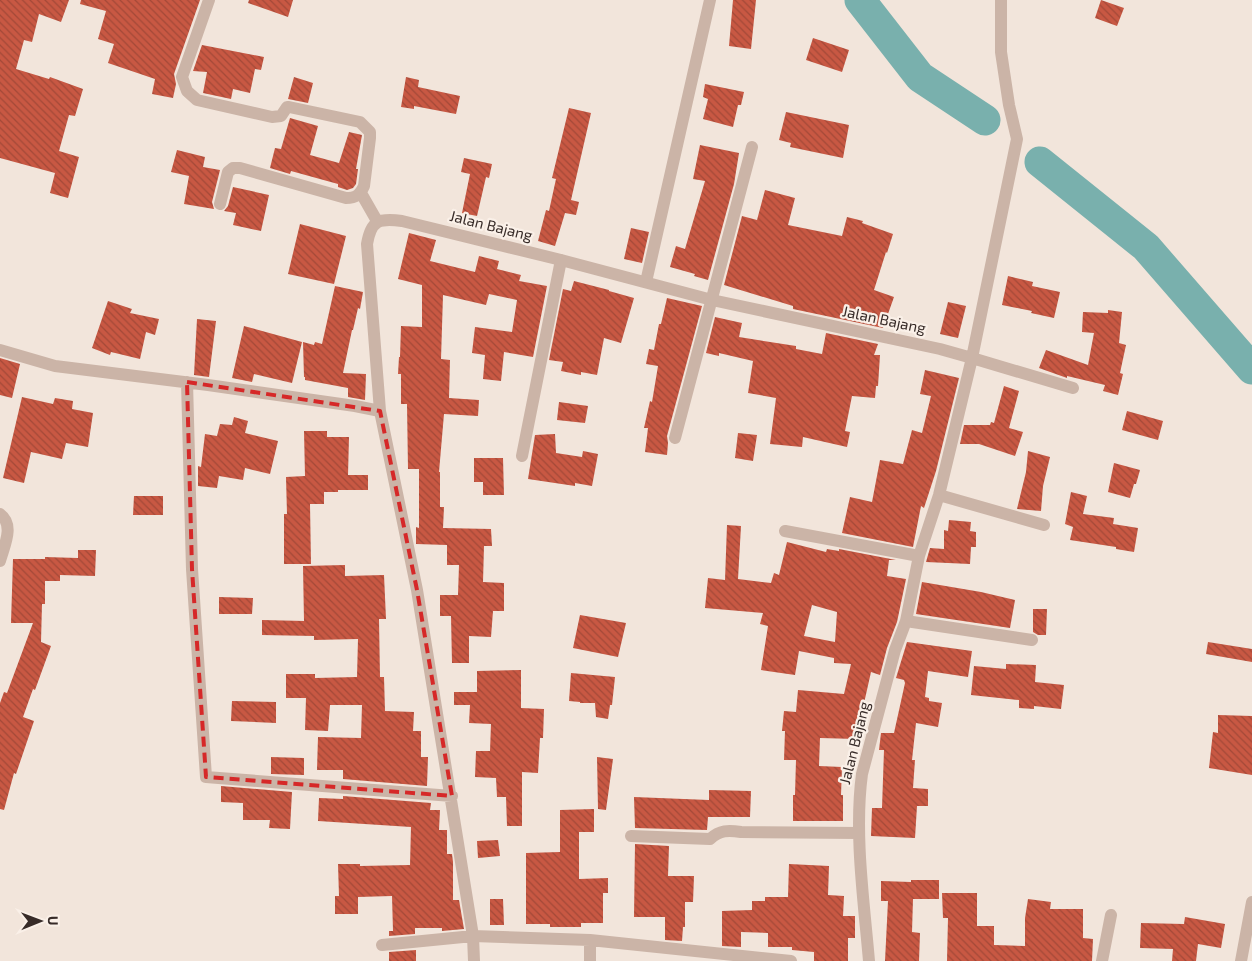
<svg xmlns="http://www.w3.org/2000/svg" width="1252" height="961" font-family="'Exo 2',sans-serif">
<defs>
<pattern id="building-back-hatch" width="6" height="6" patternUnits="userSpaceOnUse" patternTransform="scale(1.25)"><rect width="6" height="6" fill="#c85843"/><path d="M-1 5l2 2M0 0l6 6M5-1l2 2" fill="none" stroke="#a34938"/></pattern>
</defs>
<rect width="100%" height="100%" fill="#f2e5db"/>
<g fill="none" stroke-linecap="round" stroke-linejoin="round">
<path stroke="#79b0ad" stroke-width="31" d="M860,0L920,77L985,120
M1040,162L1146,247L1252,369"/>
</g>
<path fill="url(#building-back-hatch)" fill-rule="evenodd" d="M0,0H69L61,22L39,14L32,42L24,40L16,69L49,79L50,77L83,89L75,116L69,115L59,151L79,157L68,198L50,193L55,173L0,158Z
M81,0H200L174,74L176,84L173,98L152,94L155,79L108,63L114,44L98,39L106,11L80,4Z
M249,0H293L288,17L248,3Z
M733,0H756L751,49L729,46Z
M1101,0L1124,8L1117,26L1095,18Z
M813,38L849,50L842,72L806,60Z
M202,45L264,57L261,70L255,69L250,93L233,89L231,99L203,93L207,72L193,71Z
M294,77L313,83L308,103L288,99Z
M406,77L419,80L418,87L460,96L456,114L414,106V109L401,107Z
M705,84L744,92L741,105H738L733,127L703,119L708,99L703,97Z
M569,108L591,113L571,200L579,202L576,215L565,213L555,246L538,241L546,210L549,211L556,179L552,178Z
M786,112L849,125L843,158L790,147L791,143L779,140Z
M290,118L318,126L310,155L339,163L349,132L362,135L356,169H358L356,184L353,188L347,190L338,187V184L291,171L290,174L270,168L275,148L281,149Z
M700,145L739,153L734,184L708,280L694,276L695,274L670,267L676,246L685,249L705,181L693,179Z
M177,150L205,157L203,167L220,170L212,202L214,209L184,204L189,176L171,172Z
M464,158L492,164L489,178L486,177L477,216L462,213L470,174L461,172Z
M233,187L269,195L261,231L233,225L236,213L224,211L228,206Z
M765,190L795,198L788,225L842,236L847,217L863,221L862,223L893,234L887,253L886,252L874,290L894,297L883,328L793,309V306L724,285L742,216L757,220Z
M300,224L346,236L334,284L288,274Z
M631,228L649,232L642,263L624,259Z
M409,233L436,240L430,261L475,272L479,256L499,261L497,269L521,275L519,281L547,286L533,357L504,352L501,381L483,379L485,355L472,353L475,327L512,332L517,300L489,294L486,305L443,295L441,359L450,360L449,398L479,400L478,416L444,414L439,472H440V507H444L443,528L491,529L492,546H484L483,582L504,583V611H493L491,637L469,636V663H452L451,616H440V595H458L459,565H447V545L416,544V527L419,528V469H408L407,404H401V374H398L399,357H400L401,326L422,327V285L398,279Z
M1008,276L1033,282L1032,286L1060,292L1054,318L1031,313L1032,311L1002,305Z
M574,281L609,290V291L634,298L621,343L604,338L597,375L581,372V375L561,371L563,362L549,360L563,289L571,291Z
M335,286L363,292L360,309L358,308L353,330H352L343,373L366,374L365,400L348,397V388L305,380V377H304L303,342L314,345L315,342L322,344Z
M667,298L702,306L667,436L668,443L667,455L645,452L648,428H644L650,401L652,402L658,366L646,364L649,349L654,350L659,324H661Z
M108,301L132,309L130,313L159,319L155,335L146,332L140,359L111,352L110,355L92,348Z
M948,302L966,306L958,338L940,334Z
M1108,310L1122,312L1119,343L1126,345L1120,373L1123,374L1118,395L1103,391L1105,385L1067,376V378L1039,368L1046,350L1088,365L1094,333L1082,332L1083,312L1108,313Z
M715,317L742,323L739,337L796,346V349L822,354L826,333L878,344L874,355H880L878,386H876L875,398L852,396L845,431L850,432L847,447L803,437L802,447L770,444L776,398L748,393L753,361L719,353V356L706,353Z
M197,319L216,321L209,377L194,375Z
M244,326L302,342L292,383L254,374L252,382L232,378Z
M0,358L20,364L12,398L0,395Z
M925,370L959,378L936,471L924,508L921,506L913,547L842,533L850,497L872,502L880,460L903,464L912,430L922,433L931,396L920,394Z
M1004,386L1019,391L1009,428L1023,432L1015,456L979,444H960L964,425H990L991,422L994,423Z
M22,397L53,404L55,398L73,401L72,409L93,413L88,447L66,443L62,459L31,452L24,483L3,478Z
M559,402L588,406L585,423L557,420Z
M1127,411L1163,421L1158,440L1122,430Z
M234,417L248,421L245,433L278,441L270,474L245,468L243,480L219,476L217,488L198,486V466L201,467L205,434L217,436L220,424L232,425Z
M304,431H327V437H349L348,475H368V490H338V492H324V504H310L311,564H284V514H287L286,477L305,476Z
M738,433L757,435L753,461L735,458Z
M555,434L556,453L582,457L583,451L598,454L592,486L575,483V486L528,479L535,435Z
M1028,451L1050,457L1043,486L1041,511L1017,509L1026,472Z
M474,458H503L504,495H483V482H474Z
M1114,463L1140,470L1136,484H1134L1130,498L1108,492Z
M1071,492L1087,496L1083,514L1114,518L1113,524L1138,528L1134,552L1116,549V547L1070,540L1073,527L1065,524Z
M134,496H163V515H133Z
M949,520L971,522L970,531L976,532V547H971L970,564L926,562L930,548L944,549V530L948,531Z
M727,525L741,526L738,579L771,583L774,573L779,575L787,542L826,552L827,549L839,551V549L896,560H889L887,576L906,579L897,622L887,648L880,675L871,672L856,739L820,738L819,766L842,767L841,795H843V821H793V795H795L796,760H784L785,731H782L784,711L796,712L798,690L844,694L851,664L834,663V658L799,651L795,675L761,670L768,626L760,624L763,613L705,608L708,578L725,580ZM812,605L837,612L835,642L804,636Z
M78,550H96L95,576L60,575V581H45V604H42L41,642L51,646L35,690L33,689L23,717L34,721L16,774L14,773L4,810L0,809V703L4,692L7,693L33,623H11L13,559H45V557L78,558Z
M345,565V576L384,575L386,619H379L380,677H384L385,711L414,712L413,731H421V757H428L427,786L343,779V770H317L318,737L361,738L362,705H330L328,731L305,730L306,698H286V674H315V678L357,677L358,639L314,640V636L262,635V620L304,621L303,566Z
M922,582L981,592L1015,600L1010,628L916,614Z
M219,597L253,598L252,614H219Z
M1033,609H1047L1046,635H1038L1033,632Z
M580,615L626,623L618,657L573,648Z
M907,642L972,651L968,677L928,671L925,697L929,698V701L942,703L938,727L916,723L912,760H915L913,788L928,789V806H917L915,838L871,836L872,808H882L884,750H879L881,733H894L905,683L904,680L896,678Z
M1208,642L1252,649V662L1206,654Z
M1006,664L1036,665L1035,682L1064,685L1061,709L1034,706V709L1019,708V700L971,695L974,666L1006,669Z
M521,670V708L544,709L543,738H540L538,773L522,772V826H507L506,797H497L496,778L475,777L476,751H490L491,724L469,723L470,705H454V692H477V671Z
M571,673L615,677L612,705H610L608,719L596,717L595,703H580V702L569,701Z
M232,701L276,702V723L231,721Z
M1218,715L1252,716V775L1209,768L1213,732L1218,733Z
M271,757L304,758V775L271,774Z
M597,757L613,759L606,810L598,809Z
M221,786L292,792L290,829L269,828L270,820H243V803L221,802Z
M709,790L751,791L750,817H708L707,830L635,828L634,797L709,800Z
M343,796L431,803L430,810H440L439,830H447V854H452L453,862V900H459L464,929L442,931V928H415V934L389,936V931H393L392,896L358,897V914H335V896H339L338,864H360V866L410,865L411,827L318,821L319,798L343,799Z
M594,809V832H579V879L608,878V893H603V923H581V927H550V924H526V853L560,852V810Z
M498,840L500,856L478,858L477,841Z
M635,844L669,846L668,876H694L693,902H685V927H683L682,941L665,940V917H634Z
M789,864L829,866L828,895L844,896L843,916H855V938H848V961H814V952L792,950V947H768V933L741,932V947L722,946V911L752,910V901H765V897H788Z
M911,880H939V899H913L912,932L920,933L919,961H885L888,901H881V881L911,882Z
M942,893H977V926H994V945L1025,946V918L1028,899L1051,902L1050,909H1083V938L1093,939L1092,961H947L948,918H943Z
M490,899H503L504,925H490Z
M1185,917L1225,924L1221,948L1198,944L1196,961H1172L1173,949L1140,948L1141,923L1184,924Z
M416,950V961H389V952Z"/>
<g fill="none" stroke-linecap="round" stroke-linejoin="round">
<path stroke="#cbb4a7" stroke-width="12" d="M209,0L182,77L187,91L197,100L272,117L281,116L287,107H289L360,122L370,132V138L364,186C360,195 356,198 346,198L240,168H233L228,172L220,204
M1001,0V52L1009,105L1017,139L972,358L1073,388
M361,193L377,221
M646,282L710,0
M0,350L55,366L208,385L355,406L380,411L417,590L473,936L590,940L791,961
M187,382L192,569L206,777L452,796
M380,411L367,244C371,220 379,218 402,221L561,260L712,300L940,349L972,358L939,495L919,556L906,621L895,650L862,774C854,833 864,902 869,961
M675,438L752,147
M522,456L561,260
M939,495L1044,525
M0,514C15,525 4,546 0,561
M785,531L919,556
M906,621L1032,640
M631,836L710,839C720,830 728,830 741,832L859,833
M590,940V961
M382,945L473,936L474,961
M1102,961L1111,915
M1241,961L1252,902"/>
</g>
<path fill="none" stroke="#d62828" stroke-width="4" stroke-dasharray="10 6" stroke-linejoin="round" d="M187,382L380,411L417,590L452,796L206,777L192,569Z"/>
<g text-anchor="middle" stroke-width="4.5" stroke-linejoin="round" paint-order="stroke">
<g font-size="15" fill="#372b28" stroke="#faf0e8">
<text transform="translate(491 226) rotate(14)" y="5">Jalan Bajang</text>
<text transform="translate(884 320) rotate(12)" y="5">Jalan Bajang</text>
<text transform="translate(855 743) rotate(-76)" y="5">Jalan Bajang</text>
</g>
</g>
<g transform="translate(40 921) rotate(89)" stroke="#faf0e8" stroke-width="4" paint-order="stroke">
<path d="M0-4L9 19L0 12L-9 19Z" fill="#372b28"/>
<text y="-8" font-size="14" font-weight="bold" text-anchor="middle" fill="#372b28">U</text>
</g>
</svg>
